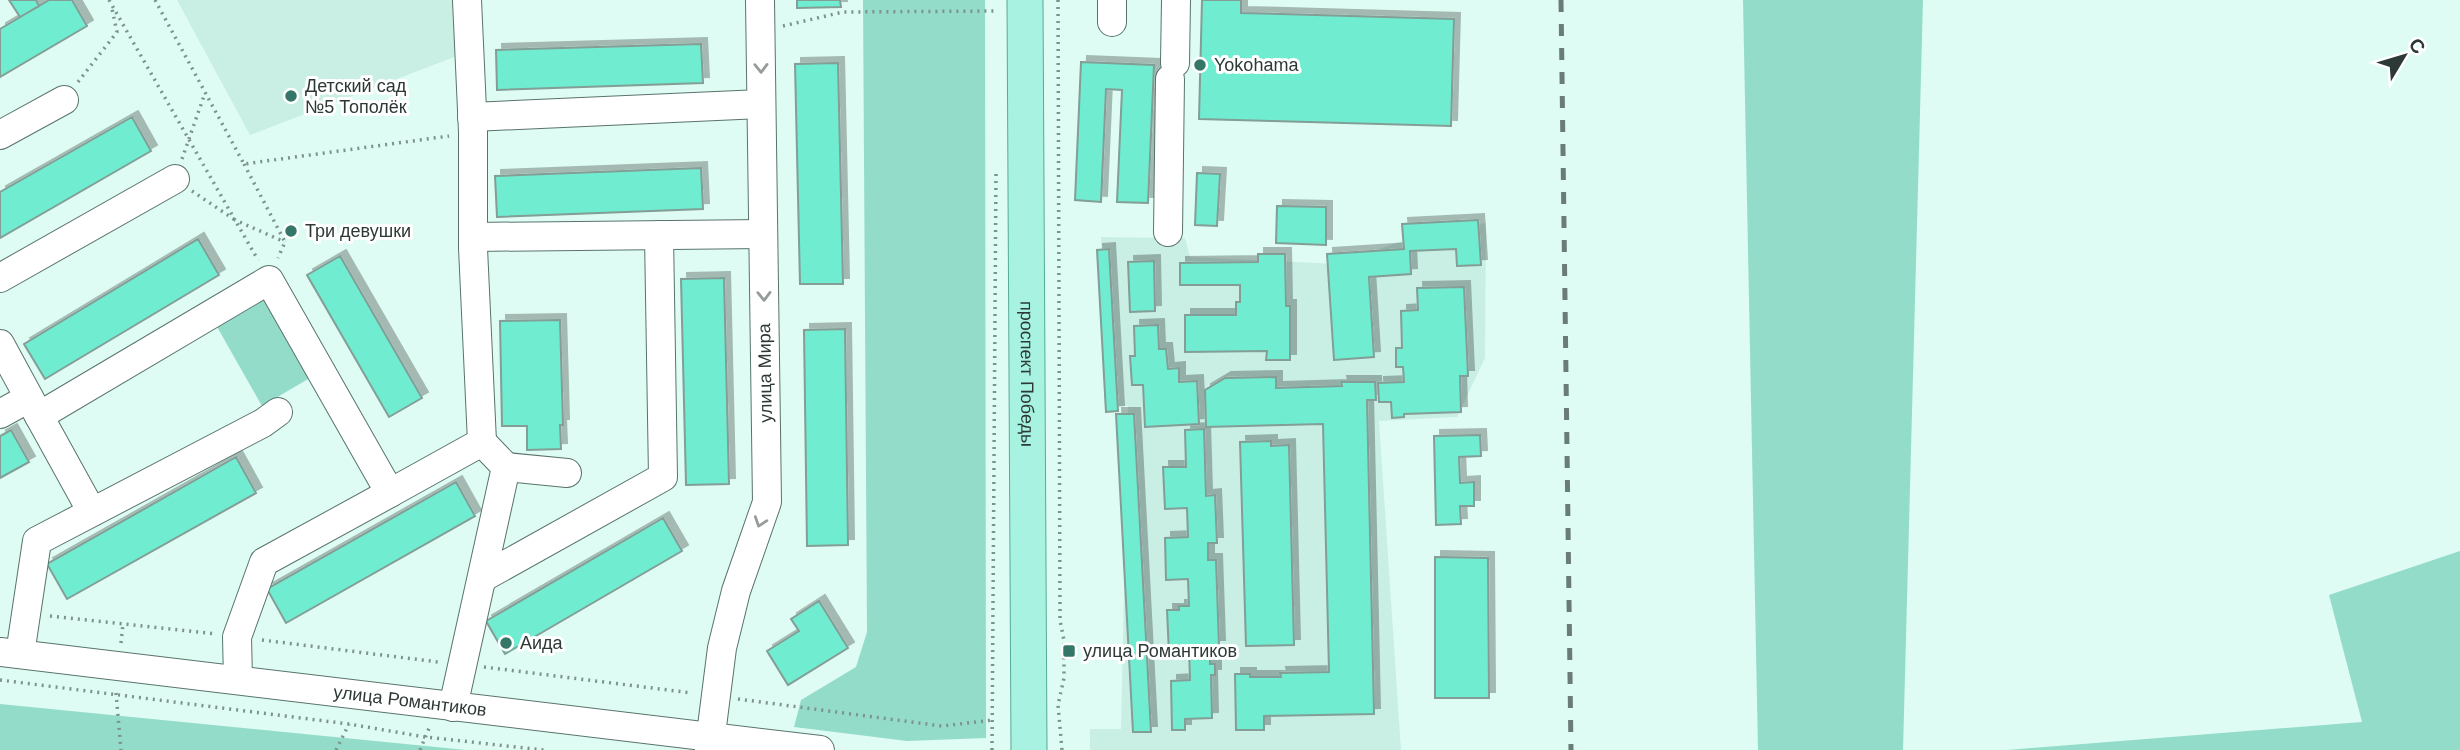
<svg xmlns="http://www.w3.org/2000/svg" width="2460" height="750" font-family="Helvetica,sans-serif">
<defs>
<filter id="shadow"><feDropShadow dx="6" dy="-6" stdDeviation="0" flood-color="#0004"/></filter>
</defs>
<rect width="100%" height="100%" fill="#defcf3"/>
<path fill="#c9efe5" d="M177,0H455L457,56L250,135Z
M1486,223L1485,358L1457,417L1379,421L1401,750H1090V729H1121L1128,406H1105L1101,237L1185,238L1190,257L1336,264L1414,237Z"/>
<path fill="#94dcca" d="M863,0H985L986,738L907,741L794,727L801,700L856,667L867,632Z
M1743,0H1923L1903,750H1758Z
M269,294L315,375L262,406L216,325Z
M2460,551V750H2007L2362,722L2329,595Z
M0,704L466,750H0Z"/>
<path fill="#70ecd0" stroke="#829e96" stroke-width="2" filter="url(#shadow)" d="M9,0H36L39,6L20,17Z
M49,0H72L87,26L0,77V29Z
M797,0H840L841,7L797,8Z
M1202,0H1241V13L1454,19L1451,126L1199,119Z
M701,44L703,83L497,90L496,50Z
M1081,62L1154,65L1148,203L1117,202L1122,90L1106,89L1101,202L1075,200Z
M838,63L843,284H800L795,64Z
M132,117L151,151L0,238V192Z
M701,168L703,209L497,217L495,176Z
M1197,173L1220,174L1217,226L1195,225Z
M1277,206L1326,207V245L1276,243Z
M1478,220L1481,265L1457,266L1456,249L1410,251L1411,274L1369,277L1374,357L1334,360L1327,254L1404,249L1402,224Z
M198,239L219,275L45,379L24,344Z
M1109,249L1118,411L1106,412L1097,250Z
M1258,254H1285L1286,306H1290V360H1266L1267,351L1185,352V315H1236V302H1240V285H1180V263L1258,262Z
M340,256L422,398L389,417L307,275Z
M1154,261L1155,311L1130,312L1128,262Z
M724,278L729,484L686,485L681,279Z
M1464,287L1468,376H1460L1461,412L1404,414V417L1392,418L1391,402H1379L1378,383L1404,382L1403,367H1396V348H1402L1401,311L1418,310L1417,288Z
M560,320L563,425H560L561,449L527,450V426H502L500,321Z
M1158,325L1159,349H1166L1168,369L1179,368V382L1197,381L1199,424L1145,427L1143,385H1132L1130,356H1135L1134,326Z
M845,329L848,545L807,546L804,330Z
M1276,377V388L1342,386L1341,382H1375L1376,400H1367L1374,714L1264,716V730H1236L1235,674H1250V677H1281L1280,673L1329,672L1323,424L1206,427L1205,390L1225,378Z
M1116,414H1134L1151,732H1133Z
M1204,429L1206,496L1215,495L1217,543H1208V560H1216L1219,646H1210V664H1215V675H1211L1212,718L1185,719V730H1172L1171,681L1190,680L1189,648L1180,649V654H1169L1167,610H1179V606H1189L1188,579L1166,580L1165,538L1188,537L1187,508L1165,509L1163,467H1186L1185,430Z
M11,430L29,462L0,478V436Z
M1480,435L1481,456L1459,457L1460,483L1474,482V506H1460L1461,524L1436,525L1434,436Z
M1271,441V446L1289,445L1294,645L1246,646L1240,442Z
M236,457L256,493L67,599L47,564Z
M456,482L475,516L286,623L267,589Z
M663,518L682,551L505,654L486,621Z
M1435,557L1488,558L1489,698H1435Z
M819,601L848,648L788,685L767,651L799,631L791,619Z"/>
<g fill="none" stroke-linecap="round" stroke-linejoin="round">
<g stroke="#59736c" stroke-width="30">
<g id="minor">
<path d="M467,0L473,132V248L482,442"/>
<path d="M1112,22V0"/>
<path d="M1175,63L1176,0"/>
<path d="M472,117L761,104"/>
<path d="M0,135L64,100"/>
<path d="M1168,232L1170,79"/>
<path d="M473,237L763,234"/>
<path d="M0,278L175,179"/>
<path d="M0,344L39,416L269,280L390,493L482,442L506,467L453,707"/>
<path d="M0,414L29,398"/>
<path d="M39,416L92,512"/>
<path d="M506,467L567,473"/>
<path d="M482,578L663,477L659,235"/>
<path id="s1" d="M0,652L820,750"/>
<path d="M20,654L37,541L263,423L278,412"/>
<path d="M238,680L237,637L264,562L390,493"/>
<path d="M709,750L722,648L736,591L767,502L760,0"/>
</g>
</g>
<g stroke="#56ab98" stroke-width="37">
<g id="major">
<path id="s2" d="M1025,0L1029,750"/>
</g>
</g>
<path stroke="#7e928d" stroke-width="3.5" stroke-dasharray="2 5" stroke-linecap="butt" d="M109,0L235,220L285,242
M155,0L244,164L449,136
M1058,0L1060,620L1064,641V678L1058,705L1062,750
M783,26L843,12L998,11
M78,82L117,32L112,9
M182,159L205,93
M244,164L285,242L278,258
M192,191L235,220L258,260
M50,616L216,634
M262,640L438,662
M121,643L123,624
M484,667L692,693
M0,680L349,724L425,737L544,750
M116,693L121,750
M738,699L942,726L993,720
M336,750L349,724
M420,750L430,726
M992,750L996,170"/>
<use href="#minor" stroke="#fff" stroke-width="28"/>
<use href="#major" stroke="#a7f2e1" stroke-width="35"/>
<path stroke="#6a7c77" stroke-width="5" stroke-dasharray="12 12" stroke-linecap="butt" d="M1561,0L1571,750"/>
</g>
<defs><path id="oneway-chevron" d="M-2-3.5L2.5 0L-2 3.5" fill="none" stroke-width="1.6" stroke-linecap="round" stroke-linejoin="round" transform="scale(1.75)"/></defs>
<g stroke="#969c9a">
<use href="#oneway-chevron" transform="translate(761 68) rotate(89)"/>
<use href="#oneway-chevron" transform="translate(764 296) rotate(89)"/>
<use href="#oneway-chevron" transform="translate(760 522) rotate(109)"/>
</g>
<g fill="#347768" stroke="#fff" stroke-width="2.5">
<circle cx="1200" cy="65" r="7"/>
<circle cx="291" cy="96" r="7"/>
<circle cx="291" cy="231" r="7"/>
<circle cx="506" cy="643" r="7"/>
<rect x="1062" y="644" width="14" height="14" rx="3.5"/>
</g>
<g text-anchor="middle" stroke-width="6" stroke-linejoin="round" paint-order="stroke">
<g font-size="18" fill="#2d3936" stroke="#fff" text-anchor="start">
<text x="1214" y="71">Yokohama</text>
<text x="305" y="92">Детский сад<tspan x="305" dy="21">№5 Тополёк</tspan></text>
<text x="305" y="237">Три девушки</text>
<text x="520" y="649">Аида</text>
<text x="1083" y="657">улица Романтиков</text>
</g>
<g font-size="18" fill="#2d3936" stroke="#fff">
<text transform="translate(765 373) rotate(-91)" y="6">улица Мира</text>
<text dy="6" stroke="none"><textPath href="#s2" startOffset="374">проспект Победы</textPath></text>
<text dy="6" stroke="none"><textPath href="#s1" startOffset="413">улица Романтиков</textPath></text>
</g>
</g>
<g transform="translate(2404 56) rotate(52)" stroke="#ffffff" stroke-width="5" paint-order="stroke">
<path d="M0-5L12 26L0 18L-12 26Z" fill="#2d3936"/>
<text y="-10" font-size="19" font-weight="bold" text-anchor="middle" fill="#2d3936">С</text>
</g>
</svg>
